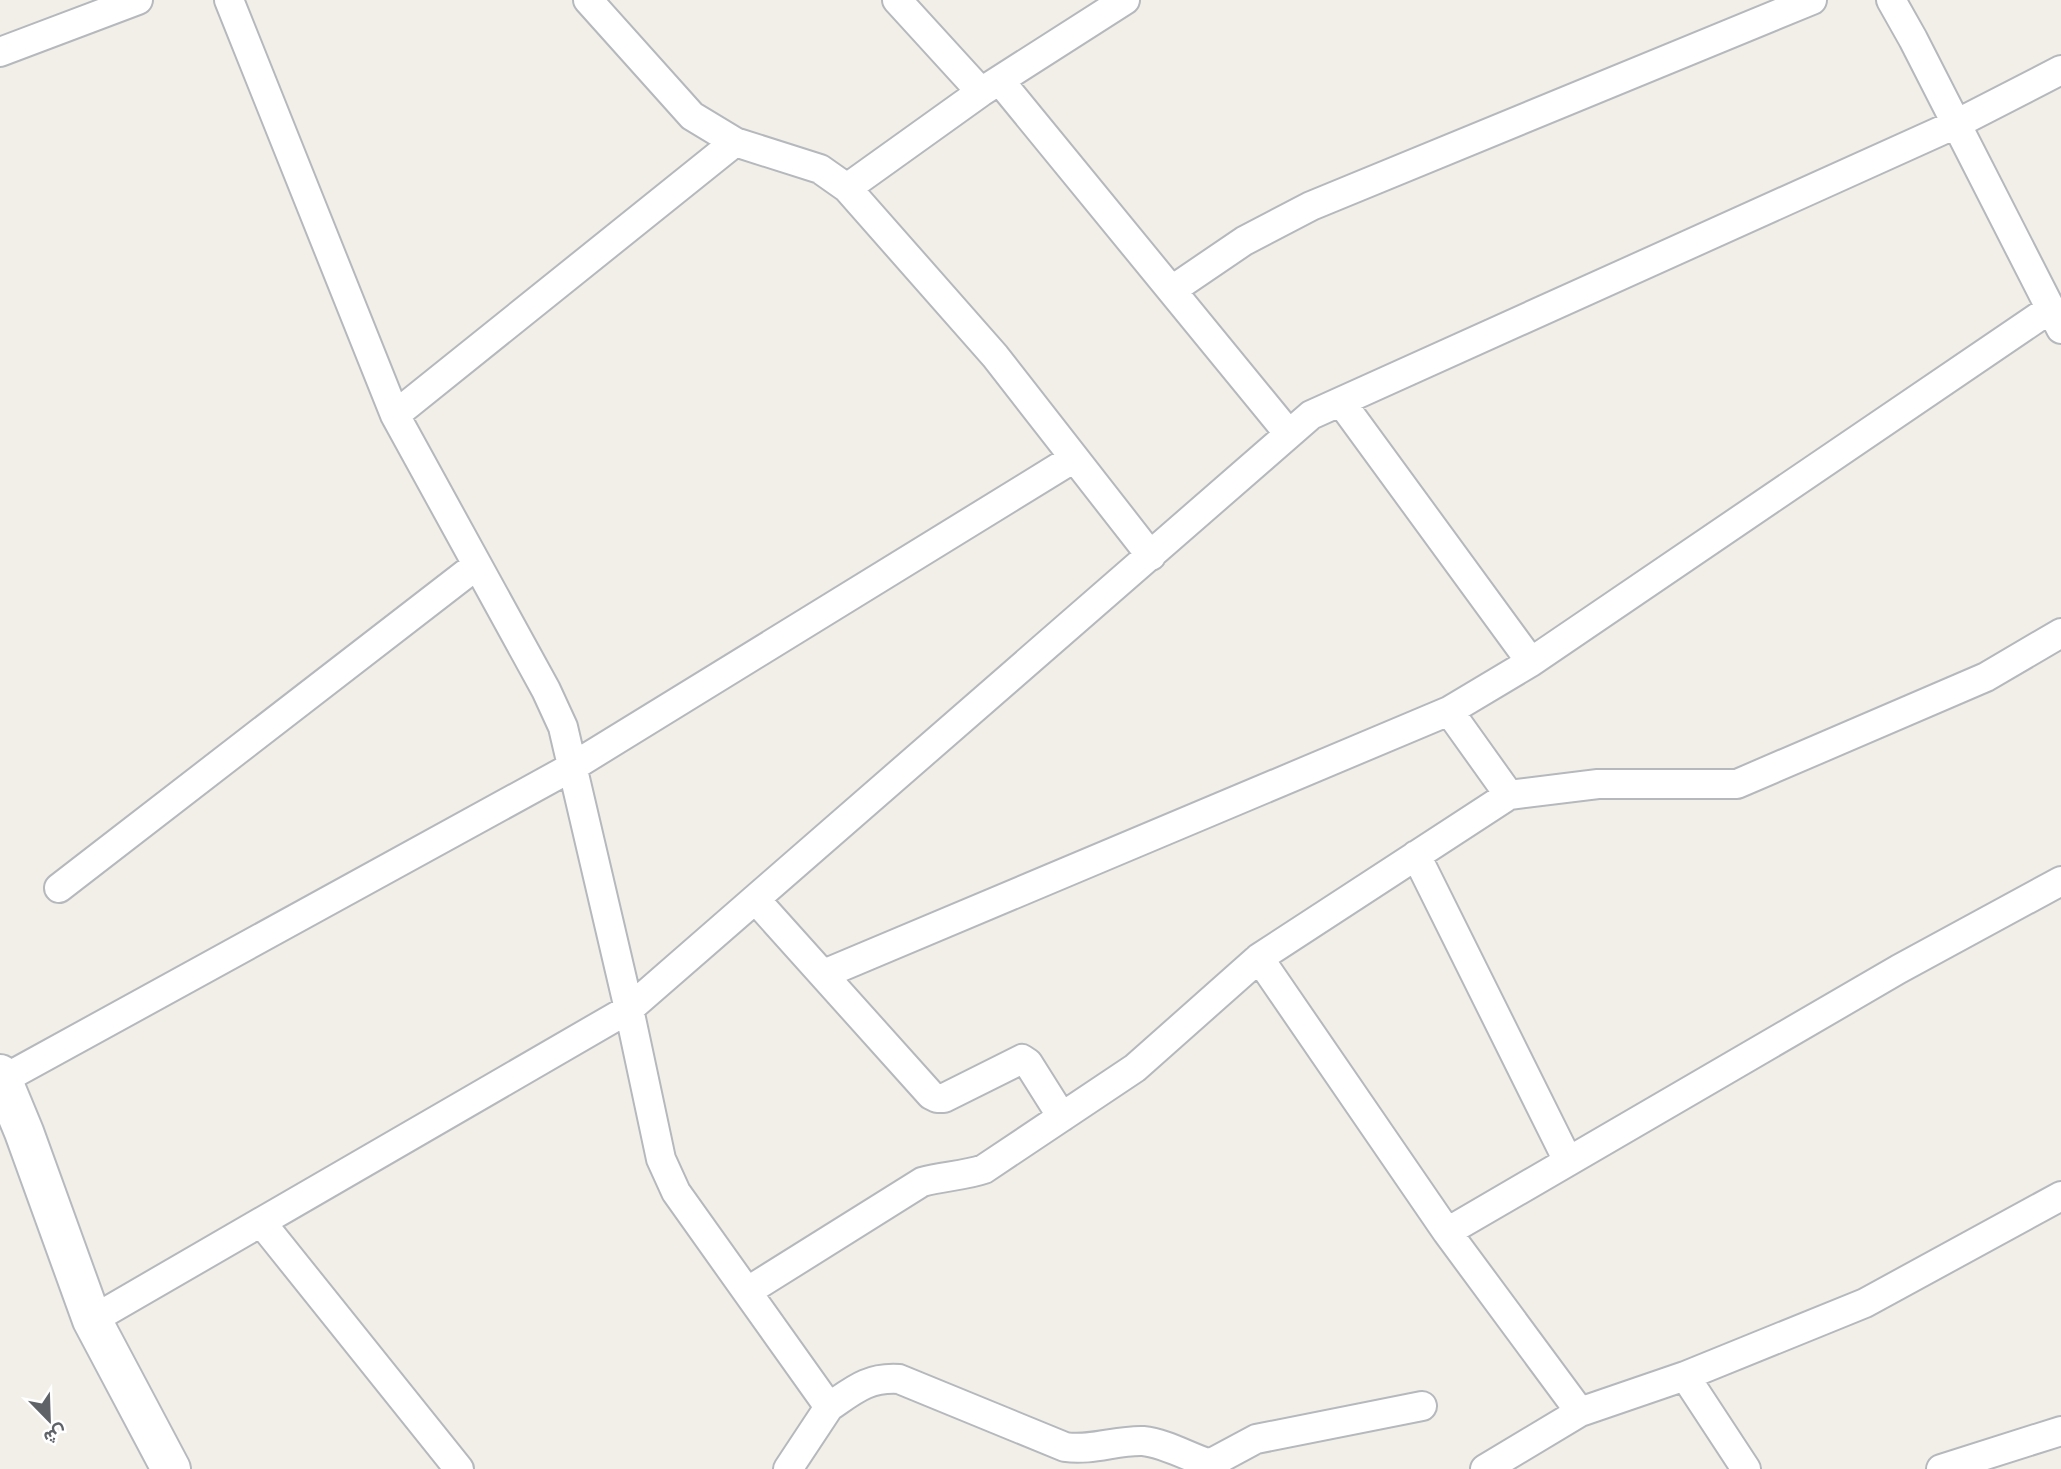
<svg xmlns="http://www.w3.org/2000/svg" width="2061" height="1469" font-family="Overpass,Vazirmatn,sans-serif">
<rect width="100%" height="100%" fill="#f1efe8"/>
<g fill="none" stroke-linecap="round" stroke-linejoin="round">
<g stroke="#b5b8bc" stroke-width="32">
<path id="street" d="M229,0L395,415L546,690L563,727L629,1009L661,1159L676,1192L829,1407L788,1469
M588,0L692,116L735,142L820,169L847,188L995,356L1151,556
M897,0L981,92
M1891,0L1913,39L2061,329
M0,52L138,0
M1000,81L1289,434
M847,188L981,92L1125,0
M1172,290L1244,241L1311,206L1812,0
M1341,402L1531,662
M395,415L735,142
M1509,795L1449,711L1531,662L2050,309
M1416,855L1568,1161
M59,888L477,565
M756,900L931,1095L937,1098H944L1022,1059L1028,1063L1062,1117
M1259,958L1447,1232L1580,1412
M824,974L1449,711
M2,1080L572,767L1074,458
M261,1222L459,1469
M1447,1232L1899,969L2061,881
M748,1291L922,1182C943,1176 964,1176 984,1169L1135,1068L1259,958L1509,795L1598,784H1737L1986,677L2061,633
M92,1320L629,1009L1311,415L1956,124L2061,70
M1685,1376L1746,1469
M829,1407C854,1390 868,1377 899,1379L1065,1447C1092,1451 1117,1440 1143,1441C1164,1443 1187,1456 1207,1463
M1200,1469L1256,1439L1422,1406
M1485,1469L1580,1412L1685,1376L1865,1303L2061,1196
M1941,1469L2061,1431"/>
</g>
<g stroke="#b6babf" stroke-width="42">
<path id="secondary" d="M0,1074L24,1132L92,1320L171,1469"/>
</g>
<use href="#street" stroke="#fff" stroke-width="28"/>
<use href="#secondary" stroke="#fff" stroke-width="38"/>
</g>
<g transform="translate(49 1420) rotate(157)" stroke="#ffffff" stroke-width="5" paint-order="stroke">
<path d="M0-5L12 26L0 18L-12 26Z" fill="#5f6368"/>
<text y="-10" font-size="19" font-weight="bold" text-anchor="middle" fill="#5f6368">ش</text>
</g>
</svg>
